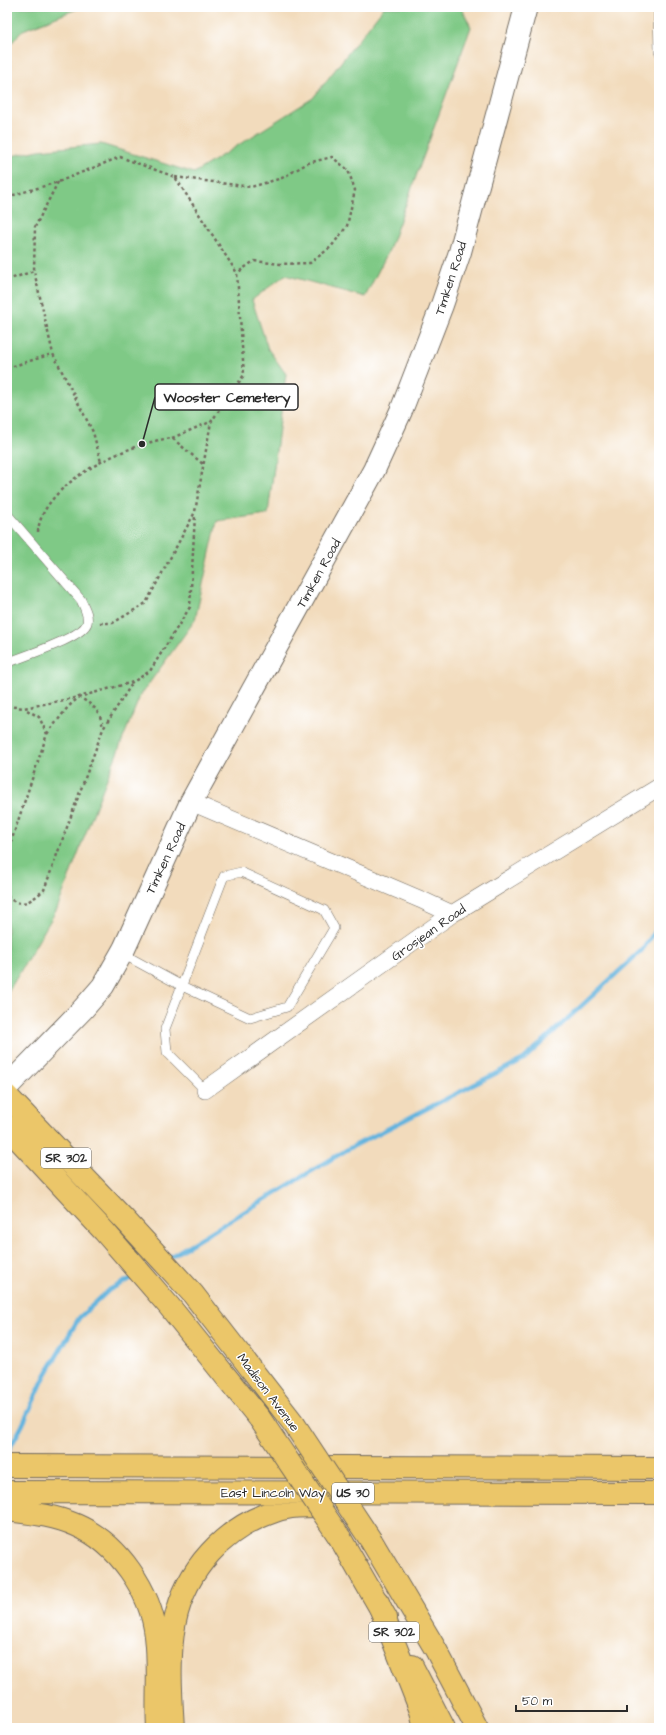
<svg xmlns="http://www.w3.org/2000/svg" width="666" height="1735" font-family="'Architects Daughter',sans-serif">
<rect width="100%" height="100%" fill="#fff"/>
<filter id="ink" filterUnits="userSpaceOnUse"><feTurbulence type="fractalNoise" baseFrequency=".025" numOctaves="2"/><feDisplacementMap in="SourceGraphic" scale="8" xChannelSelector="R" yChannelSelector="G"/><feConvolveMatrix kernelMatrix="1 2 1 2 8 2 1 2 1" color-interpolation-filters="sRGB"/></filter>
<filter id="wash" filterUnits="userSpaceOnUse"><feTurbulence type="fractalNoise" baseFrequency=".012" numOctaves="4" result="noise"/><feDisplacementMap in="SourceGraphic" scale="16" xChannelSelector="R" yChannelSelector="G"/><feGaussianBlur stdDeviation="0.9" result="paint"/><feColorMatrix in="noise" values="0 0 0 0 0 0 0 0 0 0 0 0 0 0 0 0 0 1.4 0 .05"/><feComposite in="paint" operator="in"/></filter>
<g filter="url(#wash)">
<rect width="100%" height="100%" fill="#f2dbbc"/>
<path fill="#7fc986" stroke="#557a58" d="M7,7H82L23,30L7,48Z
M384,7H461L471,27L389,250L365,297L285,275L252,300L268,349L286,374L268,514L217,521L195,620L140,696L96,806L57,909L7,994V157L39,150L101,144L194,173L313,98Z"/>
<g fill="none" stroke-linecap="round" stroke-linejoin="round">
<path stroke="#63b4de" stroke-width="4.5" d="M168,1258L348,1149L524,1059L642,950L659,926
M7,1453L22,1426L45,1376L79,1318L109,1290L136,1276"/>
</g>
</g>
<g filter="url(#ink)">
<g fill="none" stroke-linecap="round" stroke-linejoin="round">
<g stroke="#71695e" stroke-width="10">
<path id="service" d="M658,7L659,52
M7,514L81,600C84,607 89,615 87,623C83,638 23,656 7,663
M121,953L182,986L250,1018L287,1007L334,928L324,910L241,872L224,876L165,1029L167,1052L205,1090"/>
</g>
<g stroke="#71695e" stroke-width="18">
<path id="minor" d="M191,802L424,901L452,914
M205,1090L452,914L659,787"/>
</g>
<g stroke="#71695e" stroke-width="24">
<path id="tertiary" d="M7,1087L83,1009L103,986L124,949L191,802L374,470L401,411L442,305L460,252L526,7"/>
</g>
<g stroke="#71695e" stroke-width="24">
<path id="primary" d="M7,1096L125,1220L193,1294L294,1424
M7,1127L104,1231L169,1306L260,1419
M340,1538L386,1618
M372,1542L436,1650L477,1728
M412,1666L444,1728"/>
</g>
<g stroke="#71695e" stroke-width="24">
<path id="motorway" d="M7,1466L659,1468
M7,1492L659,1493
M7,1510C30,1513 54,1515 76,1525C118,1543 151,1591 156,1636C160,1667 156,1698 158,1728
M378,1602L421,1711L425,1728
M173,1728C171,1697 168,1652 175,1621C186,1569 224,1528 275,1511C289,1506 305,1506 320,1506"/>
</g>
<path stroke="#71695e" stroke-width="2.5" stroke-dasharray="3 3" stroke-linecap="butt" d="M175,177L251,187L282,178L308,163L332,157L348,170L355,190L347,226L331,247L310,263L280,264L254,261L237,273
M58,182L35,227L34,271L53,354L93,432L101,462
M7,197L58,182L120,157L175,177L237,273L244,375L211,422L195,512L146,603L113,623H98
M7,280L34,271
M7,368L52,354
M172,438L210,422
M38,532C41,483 130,442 172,438L204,465
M7,706L24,708L79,697L133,682L150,671L190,607L195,515
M47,734L68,707L79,697C94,706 100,710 103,728
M7,854L47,734L39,717L25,709
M7,896C21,910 32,900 44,890L103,729L133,682"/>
<use href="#service" stroke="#fff" stroke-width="9"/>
<use href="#minor" stroke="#fff" stroke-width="17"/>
<use href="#tertiary" stroke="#fff" stroke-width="22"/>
<use href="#primary" stroke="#ebc669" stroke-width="22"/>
<use href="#motorway" stroke="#ebc669" stroke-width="22"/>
<g stroke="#71695e" stroke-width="24" stroke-linecap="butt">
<path id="primary-bridge" d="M260,1419L340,1538
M294,1424L372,1542"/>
</g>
<use href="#primary-bridge" stroke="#ebc669" stroke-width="22"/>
</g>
</g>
<g text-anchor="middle" stroke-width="3" stroke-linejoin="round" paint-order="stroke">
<g fill="#fff" stroke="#6b6b6b" stroke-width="1">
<rect x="41" y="1148" width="50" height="20" rx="3"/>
<rect x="332" y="1483" width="42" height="20" rx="3"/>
<rect x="369" y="1622" width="50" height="20" rx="3"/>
</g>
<g font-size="12" font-weight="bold" fill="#2b2b2b">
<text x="66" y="1162">SR 302</text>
<text x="353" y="1497">US 30</text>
<text x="394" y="1636">SR 302</text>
</g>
<g font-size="13" fill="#2b2b2b" stroke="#fff">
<text transform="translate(450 278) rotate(-72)" y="5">Timken Road</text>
<text transform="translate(318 573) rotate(-61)" y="5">Timken Road</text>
<text transform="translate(165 858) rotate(-65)" y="5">Timken Road</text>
<text transform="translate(428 932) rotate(-35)" y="5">Grosjean Road</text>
<text transform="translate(269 1392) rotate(53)" y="5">Madison Avenue</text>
<text x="273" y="1497">East Lincoln Way</text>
</g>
</g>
<path fill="none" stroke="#2b2b2b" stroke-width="1.5" d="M142 444L155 397"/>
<circle fill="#2b2b2b" stroke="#fff" stroke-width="1.5" cx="142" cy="444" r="4"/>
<rect fill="#fff" stroke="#2b2b2b" stroke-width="1.5" x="155" y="384" width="143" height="26" rx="4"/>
<g font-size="14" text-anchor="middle" font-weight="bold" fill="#2b2b2b">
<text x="227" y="402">Wooster Cemetery</text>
</g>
<rect width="666" height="1735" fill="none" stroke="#fff" stroke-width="24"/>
<path d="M516 1705v6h111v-6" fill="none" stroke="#2b2b2b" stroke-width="2"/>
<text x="522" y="1705" font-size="12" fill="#2b2b2b" stroke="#ffffff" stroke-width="3" paint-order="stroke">50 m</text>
</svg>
